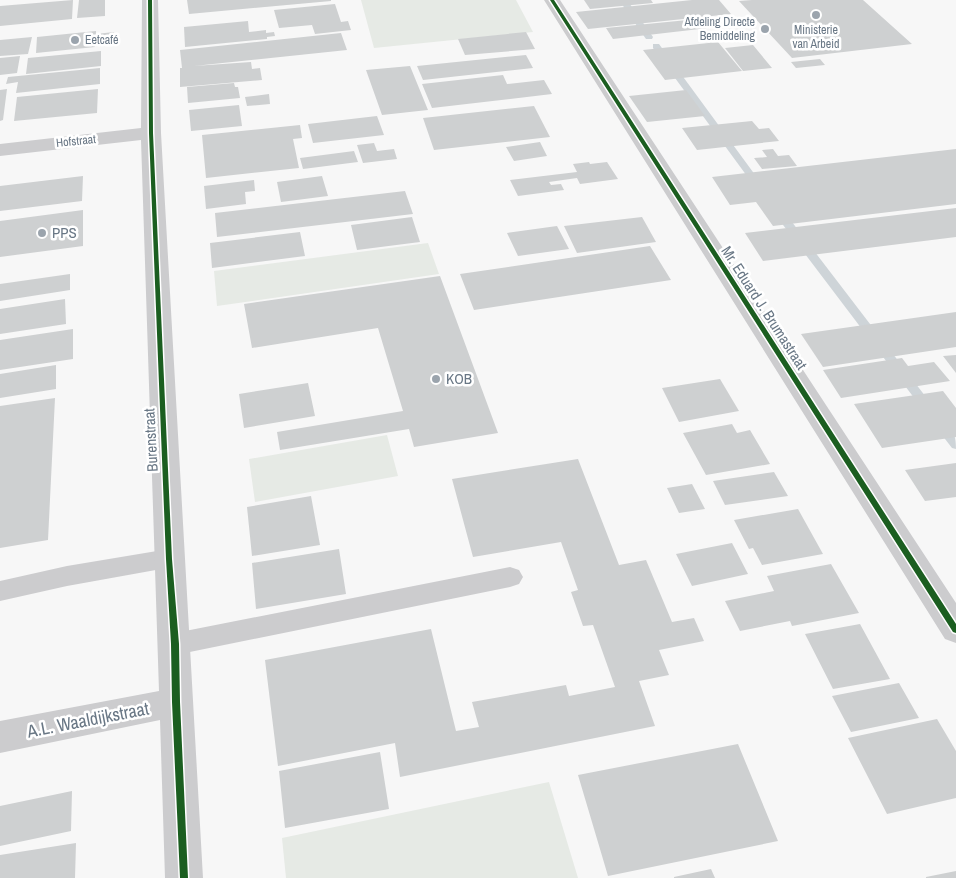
<svg xmlns="http://www.w3.org/2000/svg" width="956" height="878" font-family="'Archivo Narrow',sans-serif">
<rect width="100%" height="100%" fill="#f7f7f7"/>
<path fill="#e6eae5" d="M361,0H516L533,32L374,48Z
M428,243L439,274L217,306L214,271Z
M387,435L398,476L255,502L249,459Z
M549,782L578,878H286L282,838Z"/>
<g fill="none" stroke-linecap="round" stroke-linejoin="round">
<path fill="#ced4d8" fill-rule="evenodd" d="M619,0H627L653,37L652,39H646Z
M653,44H659L761,183V187H755L653,48Z
M778,208L782,209L932,405L934,408L932,411H924L774,213L773,211Z
M941,422C954,425 956,438 956,449L952,448L935,426Z"/>
</g>
<path fill="#ced0d1" d="M73,0L72,19L0,26V6Z
M79,0H105V16L77,18Z
M187,0H331V1L189,14Z
M584,0H651L653,3L590,9Z
M692,0H719L731,14L588,29L576,12Z
M752,0H863L912,44L792,58L739,1Z
M335,4L341,22L348,21L351,30L315,34L312,25L279,28L274,10Z
M727,17L735,24L724,26L717,18Z
M708,18L717,27L613,39L606,28Z
M248,21L249,32L266,30V33L274,32L275,36L267,37V39L185,47L184,27Z
M96,31V34L114,32V43L95,45V47L36,53L37,37Z
M526,32L535,49L465,55L458,39Z
M341,33L347,50L194,66L251,62L252,69L260,68L262,80L180,87V68H182L180,50Z
M32,37L28,54L0,56V40Z
M718,42L742,71L665,80L643,50Z
M753,45L772,68L743,71L725,48Z
M101,51V66L26,74L28,58Z
M526,55L533,68L423,80L417,66Z
M20,56L17,73L0,75V58Z
M820,59L825,65L796,68L791,62Z
M410,66L428,110L382,115L366,70Z
M100,68V84L16,93L18,82L6,84L8,77Z
M503,75L507,84L544,80L552,94L432,108L422,84Z
M234,83L235,87H238L240,98L188,103L187,87Z
M7,89L3,120L0,121V90Z
M98,89L97,113L14,121L17,97Z
M686,90L705,116L647,122L629,96Z
M269,94L270,104L247,106L245,97Z
M239,105L242,126L191,131L189,110Z
M534,106L550,137L434,150L423,118Z
M377,116L384,135L313,143L308,124Z
M752,121L759,129L769,128L779,141L697,150L682,128Z
M300,125L302,138L293,139L299,168L206,178L202,135Z
M540,142L547,156L514,161L506,147Z
M374,143L377,151L394,149L397,159L363,163L357,145Z
M773,149L778,156L789,155L797,166L762,169L754,158L767,157L762,150Z
M956,149V204L773,226L756,202L730,205L712,177Z
M354,151L358,162L303,169L300,158Z
M589,162L590,164L607,162L618,179L580,184L577,178L549,182L551,185L561,184L564,190L518,196L510,180L577,172L573,164Z
M83,176L82,201L0,211V186Z
M322,176L328,196L281,202L277,182Z
M254,180L255,191L245,192L246,204L206,209L204,186Z
M405,191L413,214L217,237L215,213Z
M956,208V237L763,261L745,233Z
M83,210V246L0,257V221Z
M412,217L420,242L357,250L351,225Z
M642,217L656,242L577,253L564,226Z
M557,226L569,249L518,256L507,233Z
M300,232L305,256L212,268L210,243Z
M650,246L671,280L474,310L460,274Z
M70,274V290L0,301V284Z
M440,276L498,433L414,447L409,429L280,450L277,432L403,411L378,328L252,348L244,304Z
M65,299L66,324L0,334V309Z
M956,312V347L823,367L801,334Z
M73,329V359L0,370V340Z
M956,355V373L943,356Z
M902,358L908,366L934,362L950,381L841,398L823,370Z
M56,365V389L0,398V374Z
M720,379L739,411L679,422L662,388Z
M308,383L315,416L244,428L239,394Z
M943,391L956,408V437L882,448L854,404Z
M55,398L48,540L0,548V406Z
M732,424L737,433L750,430L770,464L706,475L683,433Z
M578,459L619,565L646,560L672,622L694,618L704,641L659,650L669,675L639,681L655,726L400,777L395,743L278,766L265,660L431,629L456,731L479,727L472,702L566,685L569,696L615,687L593,625L583,626L571,592L578,590L561,542L473,557L452,479Z
M956,463V497L925,501L905,470Z
M774,472L788,496L725,505L713,481Z
M692,484L705,509L679,513L667,488Z
M311,496L320,545L252,556L247,507Z
M798,509L823,554L762,565L753,548L749,549L734,520Z
M732,543L748,574L692,586L676,554Z
M339,549L346,594L256,609L252,563Z
M831,564L859,613L792,626L790,621L740,631L725,601L774,591L767,576Z
M860,624L890,679L833,689L805,634Z
M899,683L919,718L851,732L832,696Z
M937,719L956,751V798L887,814L848,738Z
M738,744L778,841L608,876L578,775Z
M380,752L389,809L285,828L279,771Z
M72,791L71,831L0,846V806Z
M76,843L75,878H0V855Z
M711,869L715,878H674V877Z
M956,871V878H926V877Z"/>
<g fill="none" stroke-linecap="round" stroke-linejoin="round">
<path fill="#ccccce" fill-rule="evenodd" d="M169,549L178,552L181,559L178,566L67,586L0,601V581L67,566Z
M510,567L519,570L523,577L519,584L510,587L175,655L166,652L162,644L166,636L175,633Z"/>
<path fill="#ccccce" fill-rule="evenodd" d="M142,0H158L161,133L203,878H165L160,720L0,753V721L159,691L141,140L0,156V144L141,128Z
M544,0H560L956,603V643L945,639Z"/>
<g stroke="#fff" stroke-width="3">
<path id="cycleway" d="M148,0H152L153,133L172,559L179,644L180,702L188,878H180L172,702L171,644L166,559L149,133Z
M550,0H554L956,624V633L953,632Z"/>
</g>
<use href="#cycleway" fill="#1b5e20" fill-rule="evenodd"/>
</g>
<g fill="#9ba4ad" stroke="#fff" stroke-width="2">
<circle cx="816" cy="15" r="5"/>
<circle cx="765" cy="29" r="5"/>
<circle cx="75" cy="40" r="5"/>
<circle cx="42" cy="233" r="5"/>
<circle cx="436" cy="379" r="5"/>
</g>
<g text-anchor="middle" stroke-width="5" stroke-linejoin="round" paint-order="stroke">
<g font-size="12" fill="#697785" stroke="#fff" text-anchor="end">
<text x="755" y="26">Afdeling Directe<tspan x="755" dy="14">Bemiddeling</tspan></text>
<text x="816" y="34" text-anchor="middle">Ministerie<tspan x="816" dy="14">van Arbeid</tspan></text>
<text x="85" y="44" text-anchor="start">Eetcafé</text>
</g>
<g font-size="12" fill="#697785" stroke="#fff">
<text transform="translate(76 141) rotate(-6)" y="4">Hofstraat</text>
</g>
<g font-size="15" fill="#697785" stroke="#fff" text-anchor="start">
<text x="52" y="238">PPS</text>
<text x="446" y="384">KOB</text>
</g>
<g font-size="15" fill="#697785" stroke="#fff">
<text transform="translate(764 308) rotate(57)" y="5">Mr. Eduard J. Brumastraat</text>
<text transform="translate(151 440) rotate(-93)" y="5">Burenstraat</text>
</g>
<g font-size="18" fill="#697785" stroke="#fff">
<text transform="translate(88 720) rotate(-11)" y="6">A.L. Waaldijkstraat</text>
</g>
</g>
</svg>
